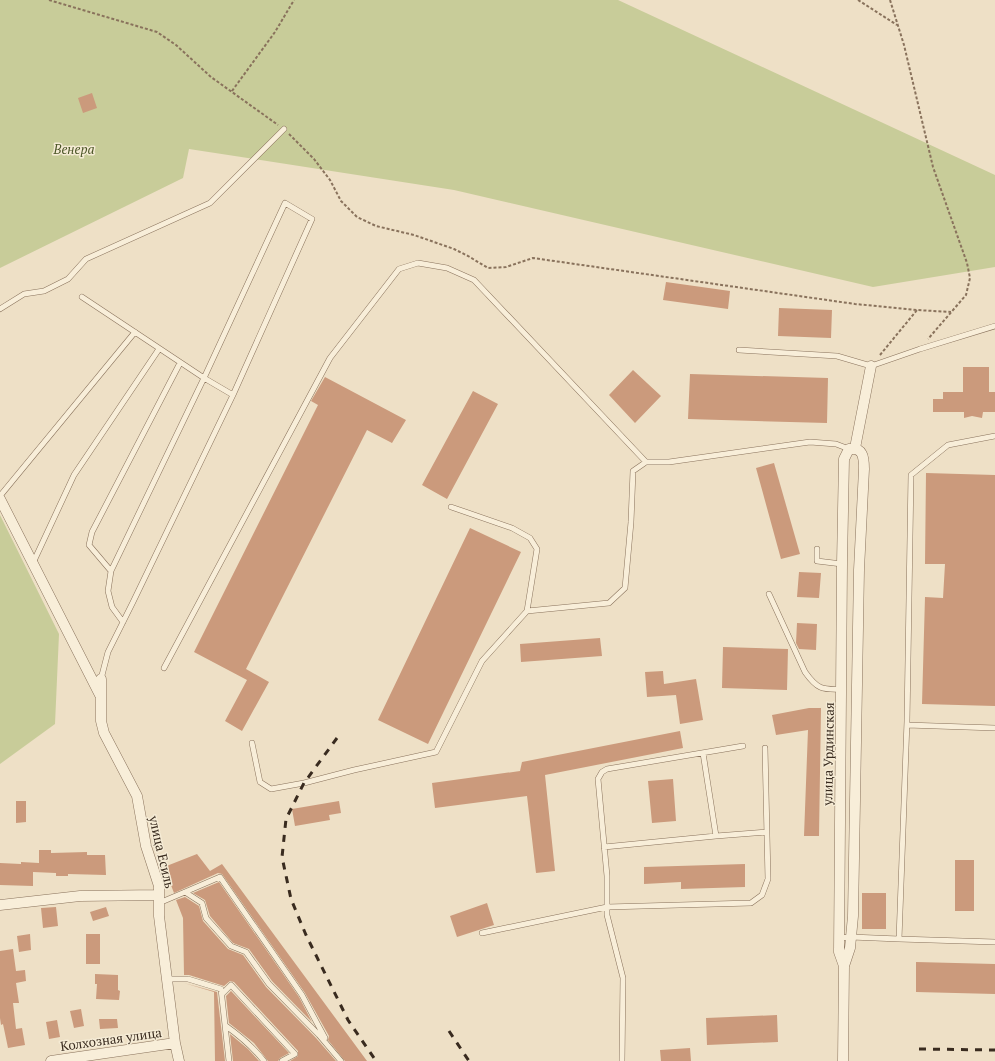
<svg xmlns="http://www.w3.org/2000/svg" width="995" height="1061" font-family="'PT Serif',serif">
<rect width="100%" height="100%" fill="#eee0c6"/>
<path fill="#c8cc99" d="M0,0H618L995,175V267L873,287L454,190L189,149L183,178L0,268Z
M0,515L59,634L55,724L0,764Z"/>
<path fill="#cb9a7c" d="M92,93L97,108L83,113L78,98Z
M666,282L730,291L728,309L663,300Z
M779,308L832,310L831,338L778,336Z
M963,367H989V392H995V412H983L982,418L972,416L964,418V412H933V399H943V392H963Z
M633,370L661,396L635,423L609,395Z
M690,374L828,378L827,423L688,419Z
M325,377L406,420L392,443L367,430L246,669L269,682L242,731L225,721L247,680L194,652L318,405L311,401Z
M473,391L498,404L447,499L422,485Z
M774,463L800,554L781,559L756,468Z
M926,473L995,475V706L922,704L925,597L943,598L945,564H925Z
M470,528L521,552L428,744L378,720Z
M799,572L821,573L819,598L797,597Z
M797,623L817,624L816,650L799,649L796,643Z
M600,638L602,656L521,662L520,644Z
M723,647L788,649L787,690L722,688Z
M663,671L664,684L696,679L703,720L680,724L676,695L647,697L645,672Z
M809,708H821L819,836H804L808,730L776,735L772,715Z
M680,731L683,748L545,775L555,871L536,873L527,796L435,808L432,783L520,771L522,762Z
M673,779L676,821L652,823L648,781Z
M16,801H26V822L16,823Z
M339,801L341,813L329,815L330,820L295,826L292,809Z
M39,850H51V853L87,852V855H105L106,875L68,874V876H56V873L33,872V886L0,885V863L21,864V862L39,863Z
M197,854L210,871L222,864L367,1061H345L328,1040L329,1036L305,993L222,874L218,873L174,893L164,867Z
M955,860H974V911H955Z
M745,864V887L681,889V882L644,884V867Z
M219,882L299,997L312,1022L272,981L249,949L233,943L210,916L205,900L193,893Z
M862,893H886V929H862Z
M185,897L199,906L203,921L228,949L243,955L266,987L316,1038L336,1061H290L298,1056V1051L234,982L230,981L224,986L189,975H184L183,918L176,900Z
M487,903L494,925L457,937L450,916Z
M56,907L58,926L43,928L41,908Z
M106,907L109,916L93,921L90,912Z
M30,934L31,950L19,952L17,936Z
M86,934H100V964H86Z
M13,949L16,971L25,970L26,981L16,983L19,1003H13L16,1029L22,1028L25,1045L8,1048L3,1024L1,1025L0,1018V951Z
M916,962L995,964V994L916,992Z
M95,974L118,975V990L120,991L119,1000L96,999L97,984H95Z
M184,983L217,992L225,1061H215L214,992Z
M231,991L289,1053L280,1058L278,1061H268L254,1043L229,1023L226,996Z
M81,1009L84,1026L74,1028L70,1011Z
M777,1015L778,1042L707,1045L706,1018Z
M99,1019H117L118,1028L100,1029Z
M57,1020L60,1037L49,1039L46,1022Z
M230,1034L248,1049L259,1061H233Z
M690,1048L691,1061H661L660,1050Z"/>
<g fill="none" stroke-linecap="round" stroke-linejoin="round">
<g stroke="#89725c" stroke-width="6">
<path id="lane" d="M82,297L204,378L233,395
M0,309L24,294L44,291L68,279L86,259L210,203L284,129
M739,350L837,356L871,366L920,349L995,326
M0,496L135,332
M451,507L512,528L530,538L537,549L527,611
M817,549V561L842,564
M33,563L74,475L159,349
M111,571L89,545L92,532L180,363
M769,594L805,672C817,689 822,690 842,689
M164,668L330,358L399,269L418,263L447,268L474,280L646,462
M101,679L108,652L133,602L233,395L312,219L285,203L204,378L111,571L108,591L112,607L123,622
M907,725L995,728
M252,743L260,782L271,789L304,783L354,770L436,752L482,661L527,611L609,603L625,588L631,522L633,471L646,462H669L810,442L836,444L849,449
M716,836L767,832
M604,847L716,836L703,753
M185,892L220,877L302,995L325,1038
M159,903L185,892L202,903L206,918L231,946L246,952L269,984L319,1035L341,1061
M482,933L607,907L751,903L762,895L768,879L765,748
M839,938L851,937L899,939L907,721L911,475L948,445L995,436
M899,939L995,942
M167,979H188L221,989L229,1061
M222,994L231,985L295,1054L282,1061
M226,1026C240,1036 253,1047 264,1061
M622,1061L623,978L607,915V876L598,779L602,772L607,769L743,746"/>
</g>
<g stroke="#89725c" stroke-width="11">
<path id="street" d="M855,448L871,366
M0,499L100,695
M101,679V721L104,733L137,796L146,846L159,886V916L175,1043L179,1061
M0,905L80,896L159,895
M51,1061L175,1043
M843,1061L844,966L839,952L842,564L844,459L849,449C863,447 864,457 864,469L859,570L853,916L850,948L844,966"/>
</g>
<path stroke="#89725c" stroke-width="2" stroke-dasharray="3 2" stroke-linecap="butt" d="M49,0L157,32L176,45L211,77L278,125
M858,0L897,25
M890,0L904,45L933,167L967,263L970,278L966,295L928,339
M232,91L275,32L294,0
M289,134L314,159L330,180L341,201L357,217L376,226L414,235L454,249L468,256L488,268L506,267L533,258L855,304L917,310L951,312
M880,355L917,310"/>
<use href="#lane" stroke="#f8eed9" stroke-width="5"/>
<use href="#street" stroke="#f8eed9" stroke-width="10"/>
<path stroke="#392b1f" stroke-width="3" stroke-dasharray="7 7" stroke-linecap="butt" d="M337,738L304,783L286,819L282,857L291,899L306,935L348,1020L376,1061
M449,1031L469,1061
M919,1049L995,1050"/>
</g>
<g text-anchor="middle" stroke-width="3" stroke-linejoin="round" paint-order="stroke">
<g font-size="13" font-style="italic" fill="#4b5526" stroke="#f5ebd5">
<text x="74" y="154">Венера</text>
</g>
<g font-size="13" fill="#392b1f" stroke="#f5ebd5">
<text transform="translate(828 754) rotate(-89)" y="5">улица Урдинская</text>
<text transform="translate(162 852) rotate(77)" y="5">улица Есиль</text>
<text transform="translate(111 1039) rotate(-8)" y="5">Колхозная улица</text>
</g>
</g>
</svg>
